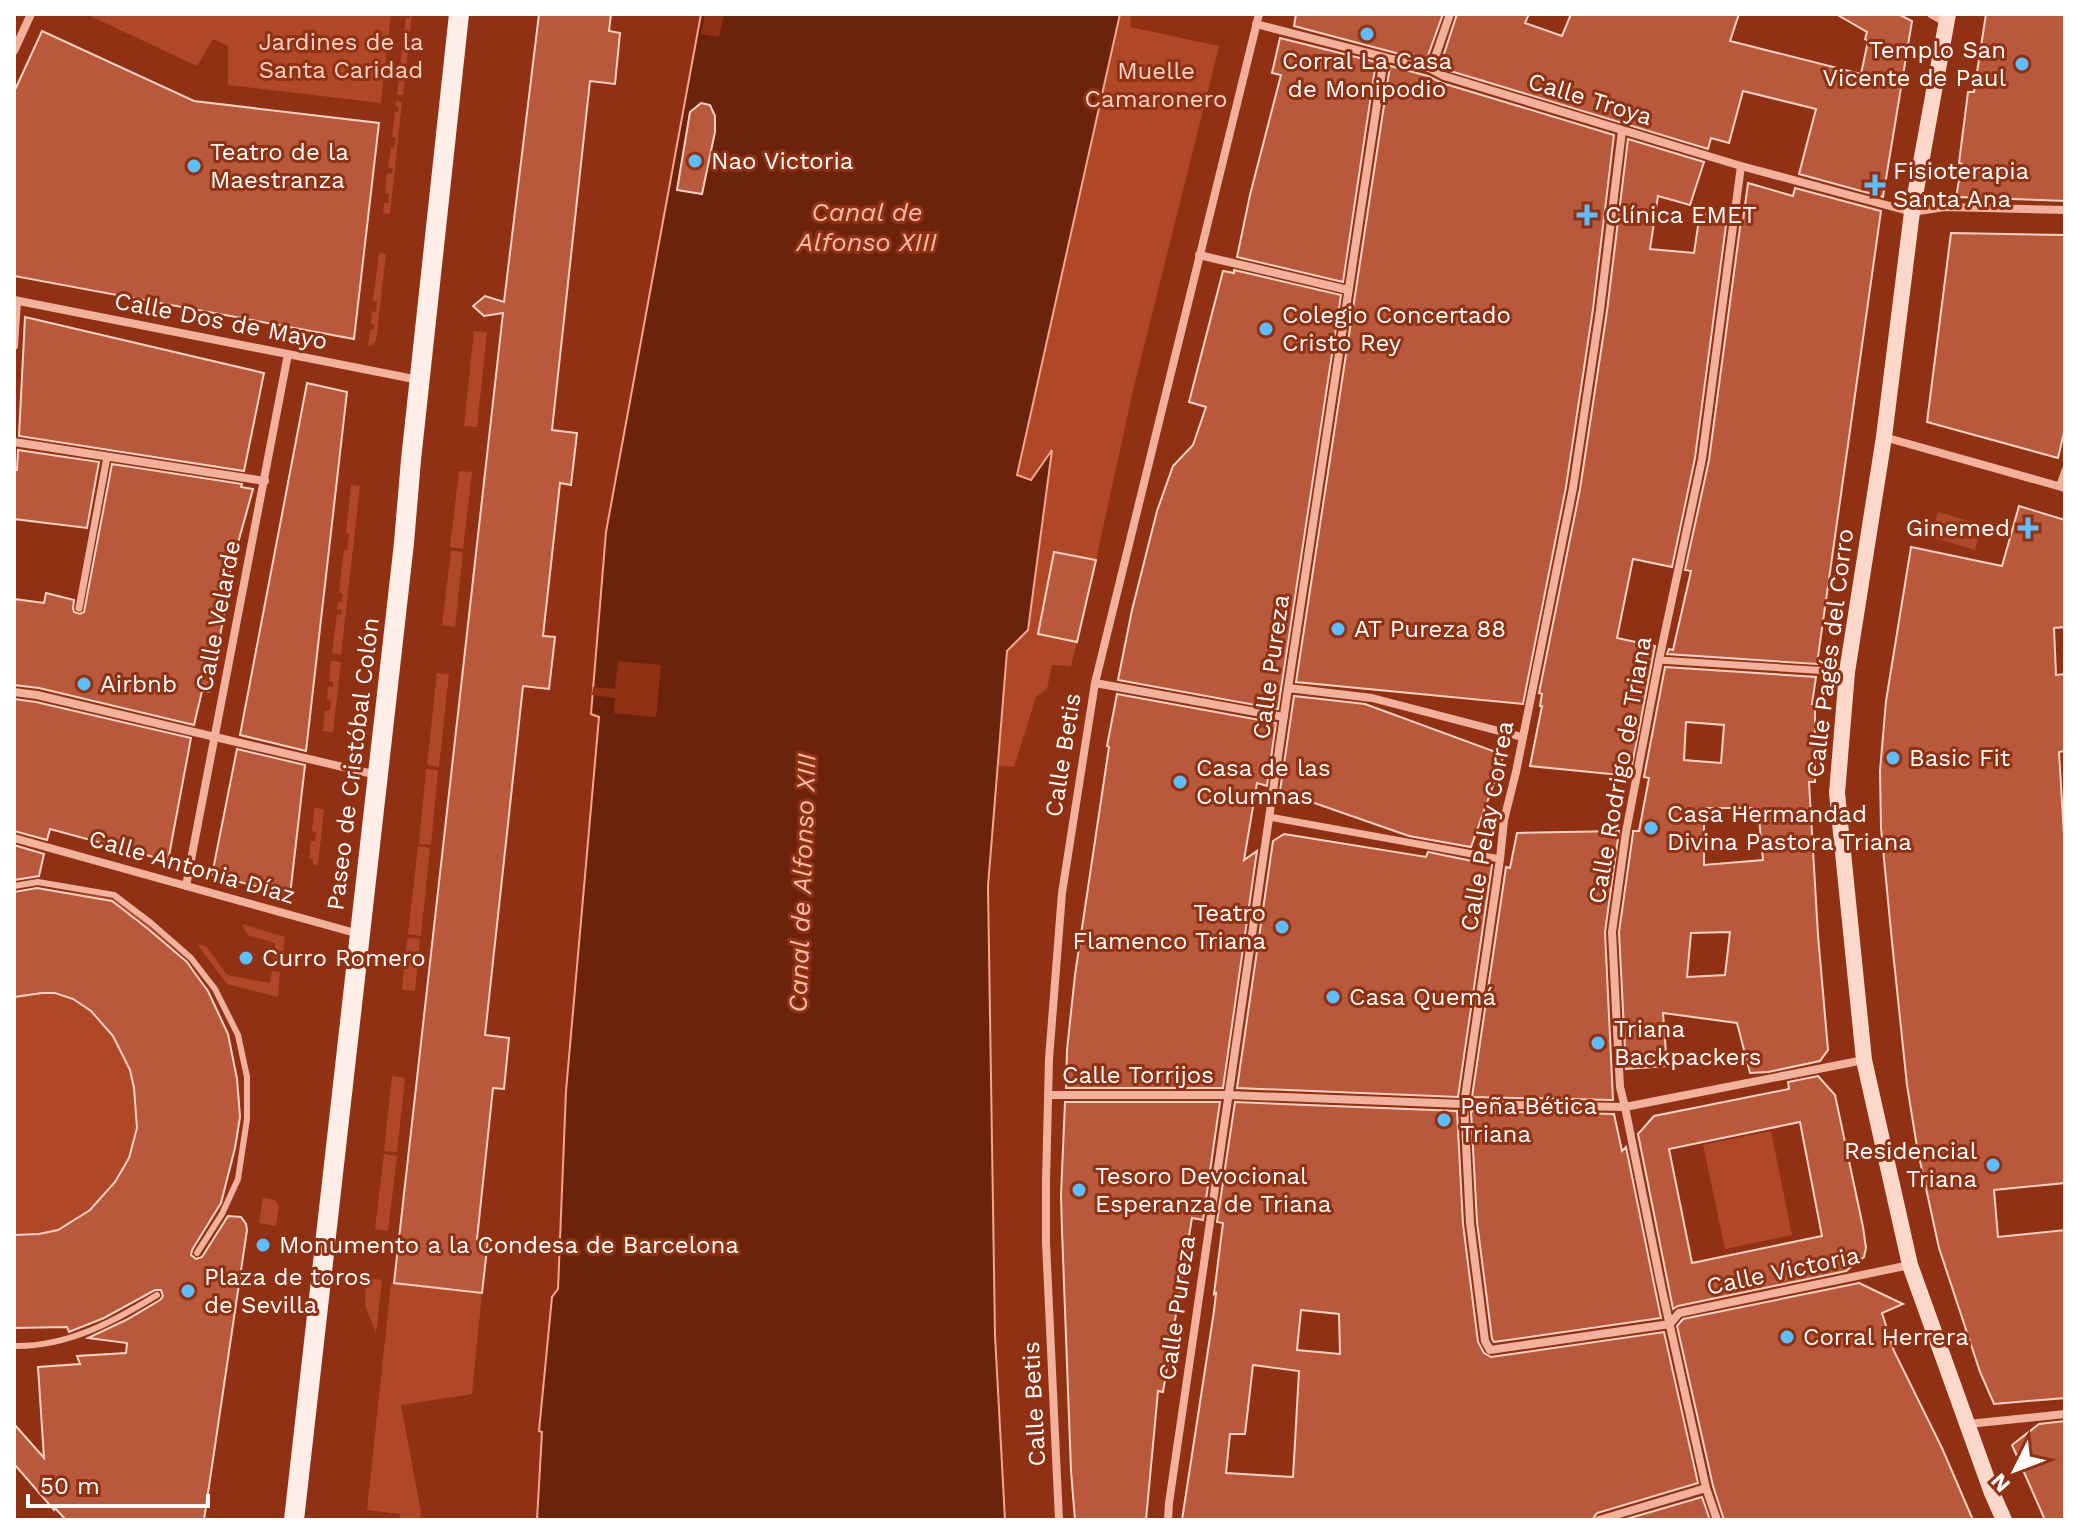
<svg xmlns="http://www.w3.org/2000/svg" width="2079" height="1534" font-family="'Work Sans',sans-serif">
<rect width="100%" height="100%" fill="#8f3112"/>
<path fill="#b04828" d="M86,14H391L381,103L228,85V46L213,39L197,66Z
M410,14H412L403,95H397L402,50L406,51L407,42L403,41L406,18H410Z
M1120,14H1131L1130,27L1219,46L1134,386L1096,560L1055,552L1039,634L1077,642L1071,666L1052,665L1047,689L1036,697L1014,767L998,766L1007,651L1028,630L1051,452L1031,480L1016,476Z
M396,101L402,102L390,214L383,213L384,203H388L389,194L385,193L387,173L392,174L393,169L388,167L391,148H394L396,138L392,137L395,112H398L399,107L395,106Z
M379,253L386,254L376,341L372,345L368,346L370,330L374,329V325L371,324L372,311L376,312L377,302L373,301Z
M474,331L487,332L477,427L464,426Z
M459,471L472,472L463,549L450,547Z
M351,485L360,486L341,655L332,653L337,614L341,615L342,610L337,609L338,602H342L343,594L339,592L344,550H347L349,534L346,533Z
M1938,512L1982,525L1975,550L1931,537Z
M451,551L463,552L455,627L442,625Z
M331,661L341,662L333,732L323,731L325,711L330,710L331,701L327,700L328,686L333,687V682L329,681Z
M437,673L449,674L439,767L427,765Z
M426,769L438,770L431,845L419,844Z
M314,808L324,809L318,865L313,864V859L309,858L311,841H315L316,832L312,831Z
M418,846L430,848L421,936L408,934Z
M45,889C65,892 92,893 112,899C127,904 153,929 165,940C214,985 241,1049 240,1116C240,1144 228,1173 221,1200L14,1327V895Z
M242,924L285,937L282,961L273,960L275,943L248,935Z
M407,938L420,939L415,991L402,990Z
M197,944L206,946L227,975L270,983L272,971L280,972L278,997L227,984Z
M392,1076L405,1078L397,1152L384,1151Z
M1771,1131L1792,1235L1725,1249L1703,1145Z
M384,1154L397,1156L388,1231L375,1229Z
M263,1198L275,1200L279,1206L276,1226L259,1223Z
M366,1278L382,1280L376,1333L365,1305Z
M391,1283L482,1293L472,1394L401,1405L421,1512L420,1520H400V1514L367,1510Z"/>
<path fill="#6b240b" stroke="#f5a58e" stroke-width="2" d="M701,14H1120L1017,475L1031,480L1052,450L1028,630L1007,651L988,886L995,1335L1005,1520H537L542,1432L539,1431L552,1297L558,1289L566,1091L599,717L591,714L606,532Z"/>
<path fill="#8f3112" d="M705,14H724L719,37L701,34Z
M618,661L661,665L656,717L614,713L615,698L592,695L593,687L615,689Z"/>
<path fill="#b9593b" stroke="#fdd1c4" stroke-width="2" fill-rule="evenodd" d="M539,14H611L609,31L620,33L615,84L590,81L552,430L577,433L571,485L560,483L543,636L555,637L549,689L523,686L485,1035L509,1038L504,1089L493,1088L477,1239L488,1240L482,1293L394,1283L503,313L484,316L473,306L485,296L504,302Z
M1296,14H1443L1426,61L1294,26Z
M1457,14H1529L1525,23L1562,36L1571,14H1739L1730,41L1861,74L1868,41L1865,39L1867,32L1836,14H1898L1912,21L1883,197L1799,174L1816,109L1743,91L1729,143L1711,138L1708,149L1447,70L1440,66Z
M1986,14H2065V201L1956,197L1962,164L1959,163L1968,92H1974Z
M42,31L194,101L379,123L354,339L14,276V92Z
M1280,38L1376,62L1343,282L1237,257L1250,195L1281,75L1272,73Z
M1390,66L1428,76L1442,83L1614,135L1593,309L1566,487L1523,704L1296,682Z
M701,103L710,105L715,116V132L702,194L677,190L690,112Z
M1628,139L1704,162L1690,205L1658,196L1650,249L1694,253L1700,213L1727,218L1695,458L1672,567L1633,559L1617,638L1655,646L1630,776L1530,766L1542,706H1540L1542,694L1539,693L1580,489L1607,311Z
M1748,183L1793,196L1795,188L1881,211L1817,664L1667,654L1669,649L1673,650L1691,571L1685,570L1709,460L1741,220H1743Z
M1951,233L2065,235V428L2058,458L1927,422Z
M1234,270L1341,295L1278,709L1118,680L1132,610L1157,511L1173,466L1193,445L1206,407L1189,402L1223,271L1234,273Z
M25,317L264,373L244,471L19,436Z
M307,383L347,392L306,751L240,735Z
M18,450L99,462L87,528L14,519V481L15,470H17Z
M112,464L242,484L241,487L253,489L228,579L231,580L209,692L202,691L194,725L39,688L14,685V599L44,603L46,593L74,600L73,608L74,612L80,614L84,612Z
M2019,506L2065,520V627L2054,628L2056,675L2065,674V751L2059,752L2065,852V1183L1994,1190L1998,1237L2065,1230V1398L1994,1404L1980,1372L1939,1248L1917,1147L1907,1085L1892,942L1881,828L1880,771L1886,701L1911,547L2002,566Z
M1054,552L1096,560L1077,642L1038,634Z
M1665,667L1816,677L1812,704H1815V782H1809L1818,935L1828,1050L1820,1061L1768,1072L1750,1073L1737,1023L1663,1013L1667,1066L1626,1069L1619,932L1633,833V831H1639L1649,778L1644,777ZM1686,722L1724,725L1721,763L1684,760ZM1704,808H1758L1763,860L1704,865ZM1730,932L1725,975L1687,977L1691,933Z
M1117,694L1276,723L1267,786L1257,783L1244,860L1257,851L1223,1088H1066L1067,1050L1075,975L1109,747L1107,746Z
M1294,696L1365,704L1504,755L1471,847L1409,836L1280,791Z
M14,699L36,702L191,738L168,861L50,829L47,840L14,831Z
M237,749L305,765L290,895L212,875Z
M1619,831L1605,932L1613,1100L1472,1097L1506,867L1510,868L1517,833Z
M1284,834L1426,857L1428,852L1492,865L1458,1097L1237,1088L1273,841Z
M14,845L44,854L39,876L14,880Z
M37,888L112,901L147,928L187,962L194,972L208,991L228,1034L237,1079L240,1117L235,1148L221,1203L192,1250L191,1255L196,1259L202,1257L228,1216L241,1217L246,1224L247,1230L204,1520H66L55,1508L54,1510L14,1464V1424L44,1458L38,1367L80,1364L77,1356L126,1353L127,1343L88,1338L126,1320L160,1300L163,1296L161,1290H155L104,1318L69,1332L67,1327L14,1328V1235L39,1234L58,1230L90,1210L115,1182L129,1158L137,1128L134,1088L130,1070L113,1036L91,1011L73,999L55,993H42L14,997V892Z
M1818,1076L1835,1095L1863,1227L1866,1248L1864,1257L1846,1271L1678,1306L1673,1309L1638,1134L1654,1116L1789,1089L1788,1082ZM1800,1122L1822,1236L1692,1263L1669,1149Z
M1065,1102H1220L1203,1220L1192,1218L1163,1392L1158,1391L1146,1520H1075L1071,1471L1062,1230L1061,1195Z
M1235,1102L1457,1111L1463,1224L1478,1342L1484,1353L1491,1357L1664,1332L1698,1483L1597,1513L1592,1520H1182L1214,1311L1216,1293L1214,1294L1223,1223L1217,1222ZM1301,1310L1339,1314L1340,1354L1297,1350ZM1253,1365L1299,1371L1293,1477L1226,1473L1230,1434H1245Z
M1471,1111L1614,1114L1622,1151L1626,1147L1661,1318L1494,1342L1492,1339L1477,1222Z
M1859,1283L1903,1304L1882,1313L1894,1351L1942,1448L1973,1520H1724L1713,1486L1677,1326L1683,1319Z
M2065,1421V1520H2045L2012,1445L2039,1424Z
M1702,1497L1710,1520H1623Z"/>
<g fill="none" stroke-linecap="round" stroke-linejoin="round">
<path stroke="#f2b19c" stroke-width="6" d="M2059,486L2065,469
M14,886L38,882L114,895L151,923L191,958L215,989L238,1035L247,1077V1119L238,1179L222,1214L197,1253
M14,1346C67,1347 113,1322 157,1295"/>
<path stroke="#f2b19c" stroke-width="7" d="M79,608L107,457
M1659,660L1845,672
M1269,817L1500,859"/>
<path stroke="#f2b19c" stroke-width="8" d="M1931,14L1945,22
M1256,24L1431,69L1444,76L1741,166L1912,212L1945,207L2065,210
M14,51L31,14
M1431,69L1450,14
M1622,131L1600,310L1573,488L1516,772L1504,820L1500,859L1464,1104L1470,1223L1485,1341L1490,1350L1670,1324L1679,1313L1910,1265
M1199,255L1348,290
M14,300L419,380
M14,346L17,301
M1884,437L2065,488
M14,442L265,481
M1095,683L1284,717
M1288,688L1372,698L1522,737
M14,692L37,695L377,775
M14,838L359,934
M186,886L288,354
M1048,1095H1228L1464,1104L1625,1107L1864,1060
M1968,1424L2065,1414
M1059,1520L1046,1243V1182L1049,1059L1062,893L1095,683L1259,14
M1168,1520L1169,1503L1288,688L1384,58
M1599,1520L1706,1488
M1717,1520L1706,1488L1662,1290L1625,1107L1620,1087L1612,932L1626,832L1659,660L1702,459L1741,166"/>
<path stroke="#fcd8cb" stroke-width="16" d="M1948,14L1912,212L1884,437L1847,672L1837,793L1864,1060L1910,1265L1992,1493L2004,1520"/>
<path stroke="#ffeee7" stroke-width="20" d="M294,1520L404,543L411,460L459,14"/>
</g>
<g fill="#5dbeff" stroke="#8f3112" stroke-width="3">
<circle cx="1367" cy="34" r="8"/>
<circle cx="2022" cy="64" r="8"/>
<circle cx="695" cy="161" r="8"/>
<circle cx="194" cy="166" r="8"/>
<path d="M1871 173h8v8h8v8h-8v8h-8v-8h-8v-8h8z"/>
<path d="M1583 203h8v8h8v8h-8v8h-8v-8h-8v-8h8z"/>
<circle cx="1266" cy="329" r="8"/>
<path d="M2024 516h8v8h8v8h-8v8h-8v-8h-8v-8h8z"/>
<circle cx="1338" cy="629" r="8"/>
<circle cx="84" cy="684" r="8"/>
<circle cx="1893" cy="758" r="8"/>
<circle cx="1180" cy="782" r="8"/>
<circle cx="1651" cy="828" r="8"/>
<circle cx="1282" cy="927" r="8"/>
<circle cx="246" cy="958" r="8"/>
<circle cx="1333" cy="997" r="8"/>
<circle cx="1598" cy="1043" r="8"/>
<circle cx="1444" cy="1120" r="8"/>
<circle cx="1993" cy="1165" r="8"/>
<circle cx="1079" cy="1190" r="8"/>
<circle cx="263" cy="1245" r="8"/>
<circle cx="188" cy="1291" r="8"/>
<circle cx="1787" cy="1337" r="8"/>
</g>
<g text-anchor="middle" stroke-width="6" stroke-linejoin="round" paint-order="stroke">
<g font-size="24" fill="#fdd1c4" stroke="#8f3112">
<text x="341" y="50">Jardines de la<tspan x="341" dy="28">Santa Caridad</tspan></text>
<text x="1156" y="79">Muelle<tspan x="1156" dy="28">Camaronero</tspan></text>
</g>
<g font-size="24" fill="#fff" stroke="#8f3112" text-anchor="start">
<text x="2006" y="58" text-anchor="end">Templo San<tspan x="2006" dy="28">Vicente de Paul</tspan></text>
<text x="1367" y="69" text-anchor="middle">Corral La Casa<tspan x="1367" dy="28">de Monipodio</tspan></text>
<text x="210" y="160">Teatro de la<tspan x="210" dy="28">Maestranza</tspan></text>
<text x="711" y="169">Nao Victoria</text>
<text x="1893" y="179">Fisioterapia<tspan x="1893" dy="28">Santa Ana</tspan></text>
<text x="1605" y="223">Clínica EMET</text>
<text x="1282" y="323">Colegio Concertado<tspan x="1282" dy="28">Cristo Rey</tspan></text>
<text x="2010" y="536" text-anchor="end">Ginemed</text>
<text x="1354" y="637">AT Pureza 88</text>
<text x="100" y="692">Airbnb</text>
<text x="1909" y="766">Basic Fit</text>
<text x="1196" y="776">Casa de las<tspan x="1196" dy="28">Columnas</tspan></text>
<text x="1667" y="822">Casa Hermandad<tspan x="1667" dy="28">Divina Pastora Triana</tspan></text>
<text x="1266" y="921" text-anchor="end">Teatro<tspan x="1266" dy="28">Flamenco Triana</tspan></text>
<text x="262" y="966">Curro Romero</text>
<text x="1349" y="1005">Casa Quemá</text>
<text x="1614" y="1037">Triana<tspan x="1614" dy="28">Backpackers</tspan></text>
<text x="1460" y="1114">Peña Bética<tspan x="1460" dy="28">Triana</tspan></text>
<text x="1977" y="1159" text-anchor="end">Residencial<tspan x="1977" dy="28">Triana</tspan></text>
<text x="1095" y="1184">Tesoro Devocional<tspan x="1095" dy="28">Esperanza de Triana</tspan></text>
<text x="279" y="1253">Monumento a la Condesa de Barcelona</text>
<text x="204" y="1285">Plaza de toros<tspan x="204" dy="28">de Sevilla</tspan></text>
<text x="1803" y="1345">Corral Herrera</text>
</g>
<g font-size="24" fill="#fff" stroke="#8f3112">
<text transform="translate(1590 99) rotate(17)" y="8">Calle Troya</text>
<text transform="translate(221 321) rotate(11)" y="8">Calle Dos de Mayo</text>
<text transform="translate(218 616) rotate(-79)" y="8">Calle Velarde</text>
<text transform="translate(1830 653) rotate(-83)" y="8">Calle Pagés del Corro</text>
<text transform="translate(1271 667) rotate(-82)" y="8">Calle Pureza</text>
<text transform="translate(1063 755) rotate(-81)" y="8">Calle Betis</text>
<text transform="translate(353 764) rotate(-83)" y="8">Paseo de Cristóbal Colón</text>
<text transform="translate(1620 770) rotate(-80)" y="8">Calle Rodrigo de Triana</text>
<text transform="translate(1487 826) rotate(-80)" y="8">Calle Pelay Correa</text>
<text transform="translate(192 867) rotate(16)" y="8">Calle Antonia Díaz</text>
<text x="1138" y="1083">Calle Torrijos</text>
<text transform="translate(1783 1271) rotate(-12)" y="8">Calle Victoria</text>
<text transform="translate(1177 1308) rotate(-82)" y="8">Calle Pureza</text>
<text transform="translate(1034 1404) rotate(-93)" y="8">Calle Betis</text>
</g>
<g font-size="26" font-style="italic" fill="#f9bba8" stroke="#8f3112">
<text x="867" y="221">Canal de<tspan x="867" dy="30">Alfonso XIII</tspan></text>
<text transform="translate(802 883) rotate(-88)" y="9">Canal de Alfonso XIII</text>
</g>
</g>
<rect width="2079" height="1534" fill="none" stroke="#ffffff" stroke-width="32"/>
<g transform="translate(2015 1470) rotate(228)" stroke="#8f3112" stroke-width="6" paint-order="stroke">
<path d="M0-6L14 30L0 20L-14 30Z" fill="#ffffff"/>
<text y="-12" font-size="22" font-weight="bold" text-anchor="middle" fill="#ffffff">N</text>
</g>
<path d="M28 1494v12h180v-12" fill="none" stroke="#ffffff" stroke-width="4"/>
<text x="40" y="1494" font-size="24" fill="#ffffff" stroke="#8f3112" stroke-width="6" paint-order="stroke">50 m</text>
</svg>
